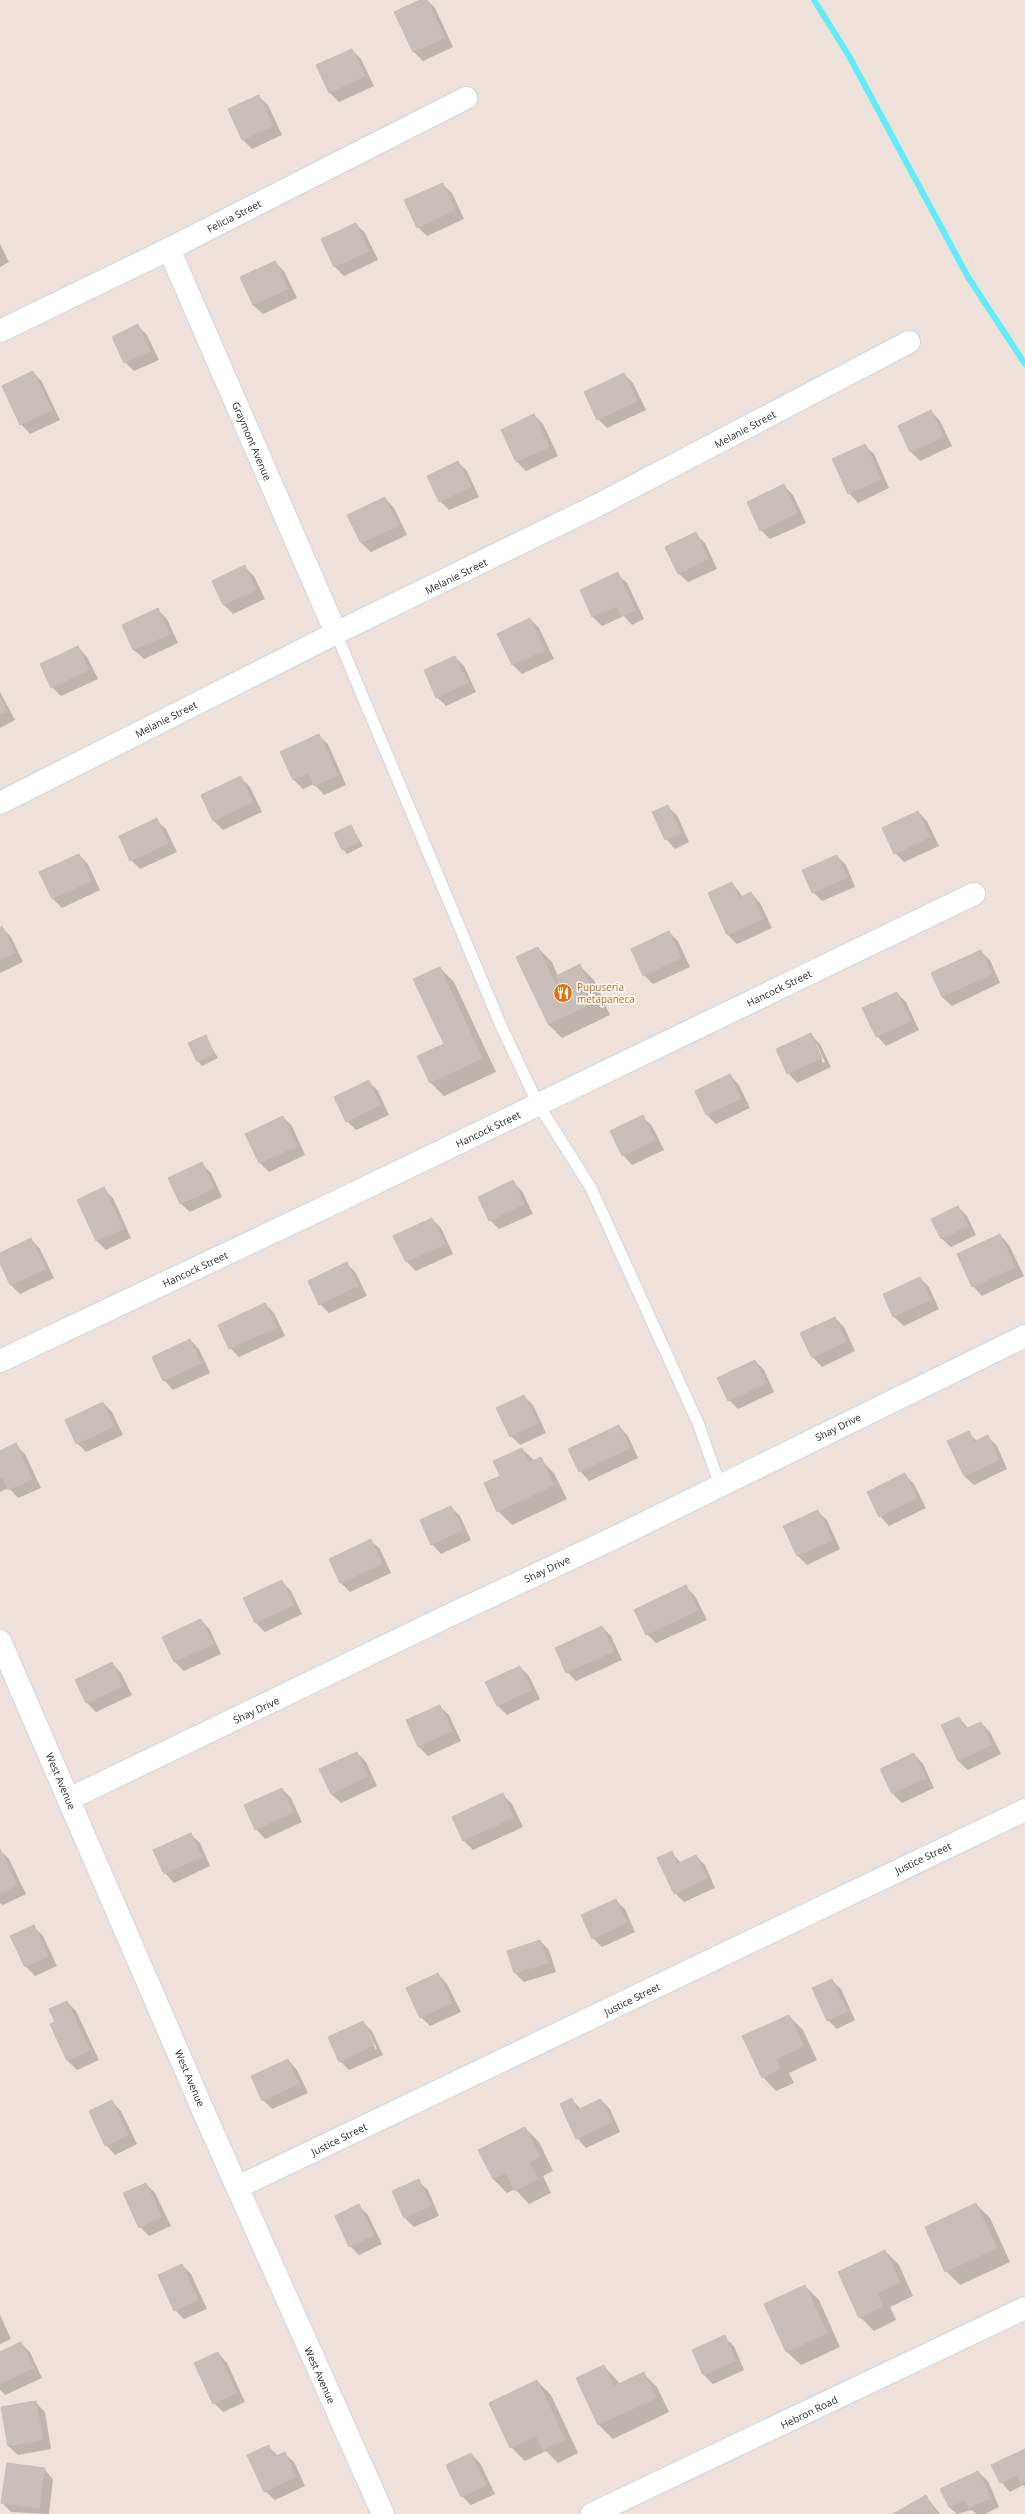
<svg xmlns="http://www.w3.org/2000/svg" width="1025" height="2514" font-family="'Open Sans',sans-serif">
<rect width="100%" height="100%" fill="#ede1d9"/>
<path fill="#0003" fill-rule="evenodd" d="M422,0H427L435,8L453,47L423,61L414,52L396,12Z
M352,50L361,59L374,86L339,102L330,93L318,66Z
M258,96L268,105L282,135L252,149L243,140L229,109Z
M442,184L452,193L464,219L427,236L418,227Z
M356,224L365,233L378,260L344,276L335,267Z
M0,244L9,262L0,267Z
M275,262L284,271L297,298L263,314L253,305Z
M138,326L147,335L159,360L134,371L125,362Z
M33,372L42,382L60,420L30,434L21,424Z
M624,374L633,383L646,410L607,428L598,419Z
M931,411L940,421L952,446L920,461L911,452L899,426Z
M534,415L543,424L558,456L526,471L517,462L502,430Z
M864,445L874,454L889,488L858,503L849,493Z
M458,462L467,471L479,497L449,510L440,501Z
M784,486L793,495L806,523L770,539L761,530Z
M385,498L394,508L407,535L371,552L361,543L349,515Z
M695,534L705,543L717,569L688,582L678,573Z
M245,567L254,576L265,599L233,614L224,605L213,581Z
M617,574L627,583L644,619L632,625L624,616L602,626L593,617L581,591Z
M157,609L167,619L178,643L144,659L134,650L123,626Z
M530,619L539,628L554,659L522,674L513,665L498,634Z
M78,647L87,657L98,679L61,696L52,687Z
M455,657L464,666L476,692L446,706L437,697Z
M0,692L15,720L0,728Z
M318,735L328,744L346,785L324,795L314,784L303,789L294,780Z
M241,778L250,787L262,812L223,830L214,821Z
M667,806L677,815L689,842L675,849L666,839Z
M918,812L927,821L939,846L904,862L895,853Z
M156,820L166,829L177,852L140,869L131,860Z
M351,826L363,846L347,854L343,849Z
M79,855L88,864L100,890L62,908L53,899Z
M837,856L846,865L855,887L822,901L813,892Z
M732,883L743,897L751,893L760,903L772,928L737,944L728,935L709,893Z
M2,928L11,937L23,962L0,973V929Z
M669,932L678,941L690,967L653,984L644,975Z
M538,948L552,962L558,976L580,966L594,980L610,1015L562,1038L548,1024Z
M980,951L990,960L1000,983L952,1006L942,997Z
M440,968L454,982L496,1072L444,1096L430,1082L445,1044Z
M897,993L906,1002L919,1030L886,1046L877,1036Z
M810,1034L820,1044L831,1067L797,1083L788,1073ZM815,1044H817L825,1062L823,1063Z
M205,1036L218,1058L202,1066L198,1061Z
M730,1075L739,1085L750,1108L716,1124L707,1115L696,1091Z
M369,1082L378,1091L389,1115L356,1130L347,1121Z
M283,1117L292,1126L305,1155L269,1172L260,1163L246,1134Z
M643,1117L652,1126L664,1150L632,1165L623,1155Z
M201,1163L211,1173L222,1197L190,1212L180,1203Z
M513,1182L522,1191L533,1214L499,1229L490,1220Z
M103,1188L113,1198L131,1238L106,1250L97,1241Z
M958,1207L967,1216L976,1235L951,1247L941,1238Z
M432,1219L441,1228L453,1254L416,1271L407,1262L395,1236Z
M1000,1235L1009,1245L1024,1276L982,1296L973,1286Z
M31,1239L40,1249L54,1278L20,1294L11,1285L0,1261V1254Z
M347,1264L356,1273L367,1296L329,1313L320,1304Z
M920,1278L929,1287L939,1309L904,1326L894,1317L884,1294Z
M265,1304L274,1313L285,1336L239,1357L230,1348Z
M835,1318L844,1327L855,1351L822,1367L813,1357Z
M190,1340L199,1349L210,1373L173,1390L164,1380Z
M755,1361L764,1370L774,1392L738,1409L729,1400Z
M524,1396L533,1405L546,1433L520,1445L511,1436Z
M103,1403L112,1412L123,1435L86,1452L77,1443Z
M619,1426L628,1436L638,1458L589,1481L580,1471Z
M968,1432L977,1441L987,1436L997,1446L1007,1469L974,1485L964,1476Z
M16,1445L25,1454L41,1488L18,1498L9,1488L0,1492V1452Z
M522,1449L535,1461L540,1459L554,1473L567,1499L512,1525L498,1511L501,1476Z
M905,1475L914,1484L926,1508L889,1526L880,1516Z
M451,1507L460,1516L471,1540L441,1554L432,1544Z
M817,1511L827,1520L840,1549L807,1565L798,1556Z
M370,1540L380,1549L391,1573L350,1592L341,1583L330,1559Z
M282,1582L291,1591L302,1614L265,1632L256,1623Z
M686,1587L695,1596L707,1620L656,1643L647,1634Z
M201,1620L210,1630L221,1654L184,1671L175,1662L164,1638Z
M602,1627L611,1636L622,1660L576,1681L567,1672Z
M112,1663L121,1673L132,1695L96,1712L87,1703L76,1680Z
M520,1667L529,1676L540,1699L507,1715L497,1705Z
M439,1706L449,1715L461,1741L428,1756L419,1747L407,1721Z
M959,1718L969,1729L981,1723L990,1732L1001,1754L968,1770L958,1761Z
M357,1753L366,1762L377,1786L341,1803L331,1794Z
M914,1754L923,1764L934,1788L902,1803L893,1794Z
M282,1789L291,1798L302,1822L265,1839L256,1829Z
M503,1795L512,1804L523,1827L473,1850L464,1841L453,1818Z
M190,1834L200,1843L210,1866L174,1883L165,1873Z
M0,1850L9,1859L26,1894L3,1905L0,1903Z
M671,1852L681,1863L696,1856L705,1865L715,1888L684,1902L675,1893Z
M615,1900L625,1909L635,1932L602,1947L593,1938Z
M33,1926L43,1936L57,1966L35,1976L26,1967L11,1937Z
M540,1941L549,1950L556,1972L524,1982L515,1973L508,1951Z
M438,1974L447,1984L461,2012L430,2026L421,2017Z
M831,1980L841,1989L855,2020L837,2029L828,2020Z
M67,2002L76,2011L99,2060L77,2070L68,2061L56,2022Z
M789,2016L803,2030L817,2060L789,2073L794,2083L776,2091L763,2077Z
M363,2022L372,2031L383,2055L349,2070L340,2061ZM367,2032H369L377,2049L376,2050Z
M288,2060L297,2070L308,2093L272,2109L263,2100Z
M572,2100L581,2109L601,2100L610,2109L620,2132L586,2148L577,2138Z
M112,2102L121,2111L137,2144L115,2155L106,2145Z
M525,2128L539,2142L553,2171L543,2176L551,2193L529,2204L515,2189L507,2193L493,2179Z
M418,2181L428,2190L439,2216L414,2227L405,2218L393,2192Z
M146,2184L155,2193L171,2226L149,2236L140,2227Z
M976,2204L990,2218L1010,2262L960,2285L946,2271Z
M359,2206L368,2215L382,2244L359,2255L350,2246Z
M885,2251L899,2265L913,2296L890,2307L896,2320L874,2331L860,2317Z
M182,2265L191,2274L207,2309L184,2319L175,2310Z
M805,2286L819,2300L840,2347L801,2365L787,2352L766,2305Z
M0,2315L11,2339L0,2344Z
M724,2337L734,2346L744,2370L713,2384L704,2375L693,2351Z
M21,2343L30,2352L42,2378L5,2395L0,2390V2353Z
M218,2353L227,2363L245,2402L223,2412L214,2403Z
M604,2366L620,2384L643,2373L657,2387L669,2412L613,2439L599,2425L577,2379Z
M537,2381L551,2395L578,2453L558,2463L546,2451L525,2461L511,2447Z
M35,2402L45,2412L51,2449L18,2455L8,2446Z
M269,2447L278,2456L284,2453L294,2462L305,2486L275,2500L265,2491Z
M1025,2450V2487L1023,2485L1010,2492L1001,2482Z
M471,2454L480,2463L495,2494L471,2505L462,2496Z
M44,2469L53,2479L49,2514L11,2512L2,2503Z
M978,2472L988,2481L999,2507L985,2514H976L972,2510L957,2514L949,2507Z
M926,2496L940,2514H895Z"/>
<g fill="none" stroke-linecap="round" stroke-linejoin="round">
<path stroke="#60ecfa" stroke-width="6" d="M814,0L849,56L968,277L1025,364"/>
</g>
<path fill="#c8beb9" stroke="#c8bdb2" d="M420,0H427L445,38L413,52L394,12Z
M352,49L365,76L329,93L316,65Z
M259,95L273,126L242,140L228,109Z
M443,183L455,210L417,228L404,200Z
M356,223L369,251L334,267L321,239Z
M275,261L288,289L253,305L240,277Z
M138,324L150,351L124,363L112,337Z
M33,371L52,410L20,425L2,386Z
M624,373L637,401L597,420L584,392Z
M931,410L944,437L910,452L898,426Z
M534,414L549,447L516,462L501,430Z
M865,444L881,479L848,494L832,459Z
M458,461L471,487L439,502L427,476Z
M784,484L797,513L760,531L747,502Z
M385,497L399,526L361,543L347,515Z
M696,532L708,559L678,574L665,547Z
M245,565L256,590L223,605L212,581Z
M618,572L635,610L622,616L617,606L592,617L580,590Z
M158,608L170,634L133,650L122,625Z
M530,618L545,650L512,665L497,634Z
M78,646L89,670L51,688L40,664Z
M455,656L468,683L436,698L424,670Z
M0,697L7,711L0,714Z
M319,734L338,775L314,786L308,773L293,780L280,752Z
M241,776L253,802L213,821L201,795Z
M668,805L681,833L665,840L652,812Z
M918,811L930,837L894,854L882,828Z
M157,818L168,843L130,861L119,836Z
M351,825L359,842L342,850L334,833Z
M79,854L91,881L52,899L39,872Z
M837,855L847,878L812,893L802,870Z
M732,882L739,898L751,892L763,919L727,935L708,893Z
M2,926L15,953L0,960V928Z
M669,931L681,958L643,976L631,949Z
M538,947L556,985L559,983L556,976L580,964L597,1001L548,1024L516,957Z
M981,950L992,974L942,997L931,973Z
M440,967L482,1058L430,1083L417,1056L444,1044L413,979Z
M897,992L911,1021L876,1037L862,1008Z
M811,1033L822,1058L787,1074L776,1049Z
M206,1035L214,1054L197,1062L188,1043Z
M730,1074L741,1099L706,1115L695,1091Z
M369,1080L380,1105L346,1122L334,1097Z
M643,1115L655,1140L622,1156L610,1131Z
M283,1116L297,1146L259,1163L245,1134Z
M202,1162L214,1188L180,1204L168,1178Z
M513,1180L524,1204L489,1221L478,1197Z
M104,1187L123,1229L96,1241L77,1200Z
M958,1206L968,1226L941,1239L931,1219Z
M432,1218L445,1244L406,1262L393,1236Z
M1000,1234L1015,1267L972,1287L957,1254Z
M31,1238L46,1269L10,1285L0,1263V1253Z
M347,1262L358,1286L319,1305L308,1281Z
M920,1277L931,1300L893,1317L883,1294Z
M265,1303L277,1327L229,1349L218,1325Z
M835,1317L846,1342L812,1358L800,1333Z
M190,1339L201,1363L163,1381L152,1357Z
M755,1360L766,1383L728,1401L717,1378Z
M524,1395L538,1423L510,1437L496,1408Z
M103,1402L114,1426L76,1444L65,1420Z
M619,1425L630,1448L579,1472L568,1449Z
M969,1431L974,1442L988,1435L999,1460L964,1476L947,1441Z
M16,1443L32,1479L8,1490L3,1478L0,1479V1451Z
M522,1448L529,1463L541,1457L554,1485L497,1512L484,1483L500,1476L493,1461Z
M905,1473L917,1498L879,1517L867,1492Z
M451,1506L463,1530L431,1545L420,1520Z
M818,1510L832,1540L797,1556L783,1526Z
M371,1539L382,1564L340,1583L329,1559Z
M282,1580L294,1605L255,1623L243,1598Z
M686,1585L698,1610L646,1635L634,1610Z
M201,1619L213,1644L174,1662L162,1637Z
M602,1626L614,1651L566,1673L555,1648Z
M112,1662L123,1686L86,1703L75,1680Z
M520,1666L531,1690L497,1706L485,1682Z
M440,1705L452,1731L418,1747L406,1720Z
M959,1717L965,1729L981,1722L992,1745L958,1761L941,1725Z
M357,1752L368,1776L331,1794L319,1769Z
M914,1753L926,1778L892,1794L880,1769Z
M282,1788L293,1812L255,1830L244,1805Z
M503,1793L514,1817L463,1841L452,1817Z
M191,1833L202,1857L164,1874L153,1850Z
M0,1849L17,1885L0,1893Z
M672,1851L677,1864L696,1855L707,1878L674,1894L657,1858Z
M616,1899L627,1923L592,1939L581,1915Z
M34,1925L48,1956L25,1967L10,1936Z
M540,1940L548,1963L514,1973L507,1951Z
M438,1973L452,2003L420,2018L406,1988Z
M832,1979L847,2011L827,2021L812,1988Z
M67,2001L90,2050L67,2061L50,2024L55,2022L49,2009Z
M789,2015L804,2046L776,2059L780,2069L762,2078L742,2036Z
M363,2021L374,2045L339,2062L328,2037Z
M288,2059L299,2084L262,2101L251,2076Z
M572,2098L577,2110L601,2099L612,2122L576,2139L560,2104Z
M112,2100L128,2135L105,2146L89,2111Z
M525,2127L540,2157L529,2162L538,2179L515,2191L506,2173L493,2179L478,2150Z
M419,2179L431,2206L404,2218L392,2191Z
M146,2183L162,2217L139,2228L123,2193Z
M976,2203L997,2248L945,2272L925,2227Z
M359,2204L374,2235L349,2247L335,2216Z
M885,2250L900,2282L877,2293L883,2306L859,2318L838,2272Z
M182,2264L198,2300L174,2311L158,2275Z
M805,2285L827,2333L786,2352L764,2304Z
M725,2335L736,2361L703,2375L692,2350Z
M21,2342L34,2368L0,2384V2352Z
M218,2352L237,2393L213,2404L194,2363Z
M604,2365L614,2386L644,2372L656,2398L598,2425L576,2378Z
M537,2380L565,2439L543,2450L536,2436L510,2448L489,2403Z
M36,2401L43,2440L8,2446L1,2407Z
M269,2445L274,2457L285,2452L296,2477L264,2492L247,2455Z
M1025,2449V2482L1021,2484L1017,2475L1000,2483L991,2465Z
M471,2453L486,2485L461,2497L446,2465Z
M7,2463L45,2468L39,2509L1,2503Z
M978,2471L991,2498L969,2508L965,2500L949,2507L940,2489Z
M926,2495L937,2514H893Z"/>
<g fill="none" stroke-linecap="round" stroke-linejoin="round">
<g stroke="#ced6e4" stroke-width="13">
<path id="lane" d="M336,633L502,1028L538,1104L591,1188L698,1423L720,1485"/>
</g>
<g stroke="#ced6e4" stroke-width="24">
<path id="street" d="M169,249L336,633
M0,331L169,249L466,98
M0,803L336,633L600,504L909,342
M0,1361L338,1201L974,894
M0,1641L209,2124L383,2514
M69,1799L448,1616L614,1538L1025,1336
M238,2187L1025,1810"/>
</g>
<g stroke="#ced6e4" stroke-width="24">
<path id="secondary" d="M592,2514L1025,2308"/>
</g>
<use href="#lane" stroke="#fff" stroke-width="11"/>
<use href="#street" stroke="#fff" stroke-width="22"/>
<use href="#secondary" stroke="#fff" stroke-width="22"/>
</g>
<defs>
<g id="restaurant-disc" transform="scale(1)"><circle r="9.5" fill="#e8710a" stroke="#fff"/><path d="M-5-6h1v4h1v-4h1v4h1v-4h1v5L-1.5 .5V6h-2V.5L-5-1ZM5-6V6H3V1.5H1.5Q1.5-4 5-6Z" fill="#fff"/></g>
</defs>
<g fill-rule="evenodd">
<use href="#restaurant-disc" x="563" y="993"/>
</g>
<g text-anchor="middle" stroke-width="3" stroke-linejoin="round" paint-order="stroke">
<g font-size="10" fill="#292929" stroke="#fff">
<text transform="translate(234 216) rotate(-27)" y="4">Felicia Street</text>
<text transform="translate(745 429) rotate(-28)" y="4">Melanie Street</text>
<text transform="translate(252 441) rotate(67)" y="4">Graymont Avenue</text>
<text transform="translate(456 576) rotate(-26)" y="4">Melanie Street</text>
<text transform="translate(166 719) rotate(-27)" y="4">Melanie Street</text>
<text transform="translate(779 988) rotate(-26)" y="4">Hancock Street</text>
<text transform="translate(488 1129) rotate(-26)" y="4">Hancock Street</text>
<text transform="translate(195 1269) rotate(-25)" y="4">Hancock Street</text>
<text transform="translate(838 1427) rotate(-26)" y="4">Shay Drive</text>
<text transform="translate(547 1569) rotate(-25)" y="4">Shay Drive</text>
<text transform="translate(256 1710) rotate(-25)" y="4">Shay Drive</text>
<text transform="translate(61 1781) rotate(67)" y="4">West Avenue</text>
<text transform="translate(923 1858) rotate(-25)" y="4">Justice Street</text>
<text transform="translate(632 1999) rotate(-26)" y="4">Justice Street</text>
<text transform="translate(190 2078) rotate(67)" y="4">West Avenue</text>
<text transform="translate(339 2139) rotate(-26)" y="4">Justice Street</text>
<text transform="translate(320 2375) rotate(66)" y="4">West Avenue</text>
<text transform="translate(809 2412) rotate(-26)" y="4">Hebron Road</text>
</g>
<g font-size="10" fill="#c56008" stroke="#fff" text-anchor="start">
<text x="577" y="991">Pupuseria<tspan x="577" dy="12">metapaneca</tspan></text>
</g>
</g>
</svg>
